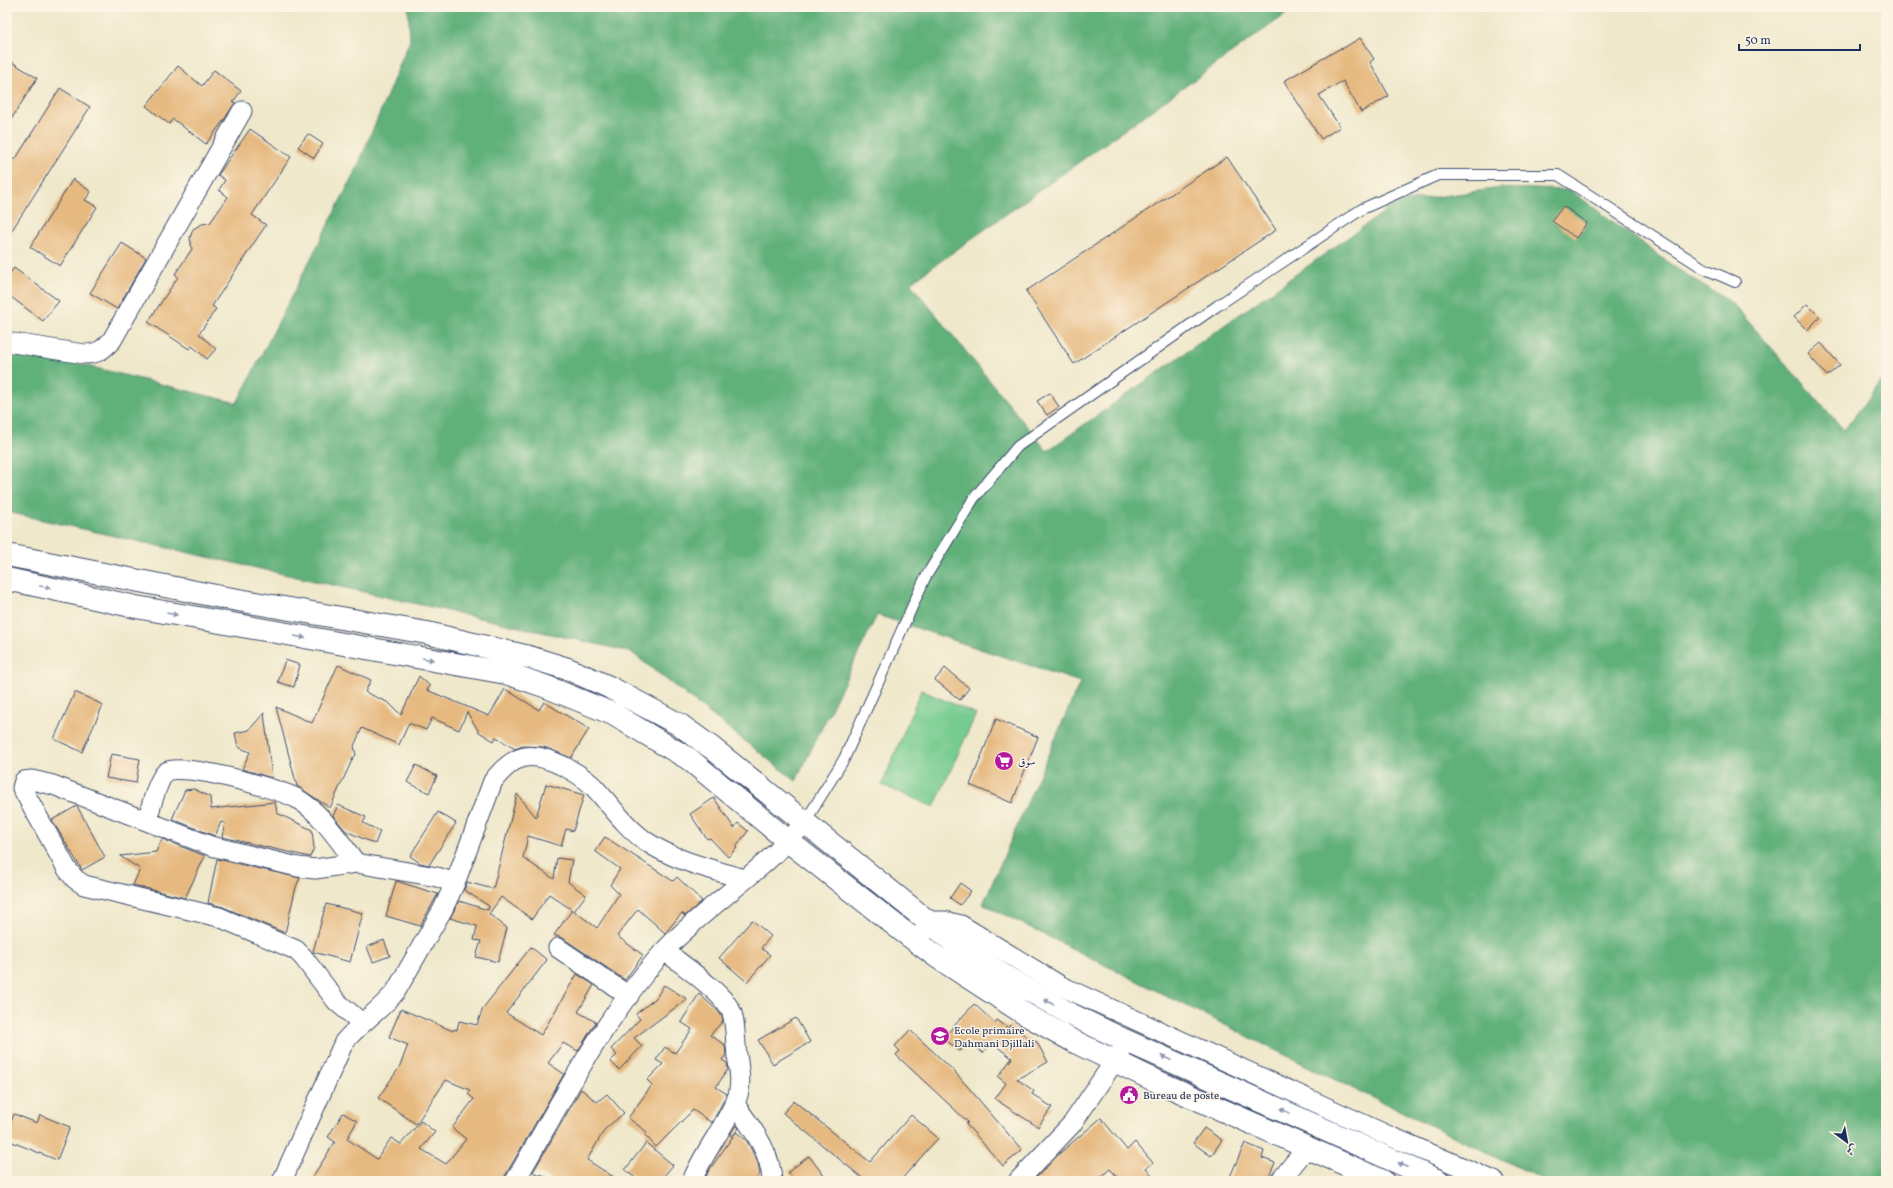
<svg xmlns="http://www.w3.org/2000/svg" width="1893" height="1188" font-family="Vollkorn,Amiri,serif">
<rect width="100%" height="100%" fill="#fcf5e5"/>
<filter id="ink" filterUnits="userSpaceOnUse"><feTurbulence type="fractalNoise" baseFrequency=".025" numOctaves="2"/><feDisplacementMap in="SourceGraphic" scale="8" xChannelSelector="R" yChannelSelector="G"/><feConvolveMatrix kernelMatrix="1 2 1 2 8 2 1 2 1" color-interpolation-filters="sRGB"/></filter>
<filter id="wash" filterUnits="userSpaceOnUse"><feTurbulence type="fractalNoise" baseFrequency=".012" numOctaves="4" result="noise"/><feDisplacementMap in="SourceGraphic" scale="16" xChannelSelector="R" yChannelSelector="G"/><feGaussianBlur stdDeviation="0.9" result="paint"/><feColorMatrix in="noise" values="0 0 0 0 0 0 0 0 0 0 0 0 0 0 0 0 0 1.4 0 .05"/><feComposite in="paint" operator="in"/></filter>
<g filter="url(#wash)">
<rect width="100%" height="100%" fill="#efe8cb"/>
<path fill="#77cc90" stroke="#497e77" d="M921,690L976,714L934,807L882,785Z"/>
<path fill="#61b07a" stroke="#3e706c" d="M408,7H1296L910,283L1047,451L1398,202L1501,188L1570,190L1676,268L1732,303L1844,430L1886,375V1181H1547L1323,1074L983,904L1080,682L877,615L796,781L631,652L7,512V346L237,403L356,170L410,40Z"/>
<g id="blocks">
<path fill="#e6b980" d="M1360,38L1374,59L1370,62L1389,96L1361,112L1343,81L1319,95L1340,127L1321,139L1284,81L1341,48L1342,49Z
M7,59L37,78L7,126Z
M178,66L202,86L214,70L241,91L233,102L235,103L224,120L206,144L173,119L169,124L146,106Z
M60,88L90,107L7,238V155L15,160Z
M250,129L291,157L252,215L266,225L212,306L216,309L199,334L216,349L207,359L192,346L189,349L148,322L178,277L175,274L192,249L190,238L193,229L202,224L210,223L228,197L219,190L225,180L218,175Z
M308,134L323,144L314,158L298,147Z
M1227,157L1276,230L1074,364L1026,291Z
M73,179L91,192L85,200L97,207L60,266L30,247Z
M1563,206L1587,223L1576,238L1552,221Z
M122,243L146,258L117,309L90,293Z
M14,268L59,301L43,321L7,294V277Z
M1807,304L1820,317L1807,330L1794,317Z
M1821,343L1840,365L1827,376L1808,354Z
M1050,393L1059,407L1047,415L1037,401Z
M285,660L300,665L294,687L278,682Z
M338,665L371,680L365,692L389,703L401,715L419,676L430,686L427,690L489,716L505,689L539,710L544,702L589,729L571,758L544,747L523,746L515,749L496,737L494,741L479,732L467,712L459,730L432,718L426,730L409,723L399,745L362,728L354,746L356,755L353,758L330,808L297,786L276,707L312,723Z
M945,668L969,688L960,700L935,680Z
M75,692L103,705L82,752L54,739Z
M264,713L272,778L242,769L250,752L238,747L235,733L249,730Z
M996,719L1038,737L1012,803L970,785Z
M111,754L140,759L136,783L106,778Z
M416,765L437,776L429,793L407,782Z
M546,784L584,795L573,831L566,829L561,846L528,836L523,858L554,879L557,858L572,860L568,882L586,895L574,911L597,928L619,894L610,885L620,869L595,851L605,837L673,881L677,877L702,901L685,916L682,913L665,933L638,909L617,936L643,955L625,980L564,939L554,935L572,910L549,894L532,919L501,897L489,914L507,928L498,962L476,957L481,941L474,940L477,926L450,918L459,901L488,910L489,906L464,890L467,882L493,889L517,794L536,817Z
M194,789L210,797L211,809L275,802L277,813L312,830L314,848L310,857L222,837L225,823L221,822L215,836L172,819L185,790Z
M714,798L734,828L738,823L748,831L736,847L737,848L728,857L710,838L707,839L690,814Z
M338,805L366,817L363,823L380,831L375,844L346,831L333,816Z
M77,806L105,857L82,870L52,820Z
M438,812L456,823L429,865L420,863L410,856Z
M162,839L205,856L185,898L133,885L140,869L120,856L156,852Z
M217,859L300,878L296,887L285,933L223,907L208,903Z
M396,881L438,894L420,926L386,916Z
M960,883L971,891L960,905L950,898Z
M326,904L363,913L350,962L313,952Z
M752,920L771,936L761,948L770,955L747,982L719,958Z
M384,940L390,956L373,962L367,947Z
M531,947L547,960L506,1013L541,1035L577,974L594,985L578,1012L596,1022L578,1051L563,1043L548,1063L564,1074L505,1176L504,1181H310L335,1142L328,1137L343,1113L357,1121L347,1139L377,1159L391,1138L401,1144L421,1121L435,1132L421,1149L446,1164L466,1139L452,1128L474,1099L468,1094L470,1090L446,1080L416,1124L378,1098L399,1068L408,1045L389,1037L401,1009L453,1031L454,1029L457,1030L459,1021L477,1025L483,1008Z
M664,985L687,999L634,1038L642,1046L619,1070L610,1061L617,1055L611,1049L640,1019L636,1014L656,998Z
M699,994L718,1011L722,1017L723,1021L710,1035L725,1045L726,1055L722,1060L727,1063L728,1069L716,1087L727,1094L712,1123L693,1110L656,1147L645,1135L647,1132L628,1118L652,1085L647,1080L663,1064L656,1060L665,1047L675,1053L692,1029L681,1022Z
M974,1004L995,1023L997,1020L1008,1028L1010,1025L1034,1042L1036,1041L1048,1062L1017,1079L1034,1091L1032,1094L1052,1107L1038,1127L995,1099L1006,1083L998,1077L1012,1058L991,1042L983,1053L968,1042L960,1051L943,1038Z
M796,1018L810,1042L773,1064L758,1040Z
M910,1030L955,1072L1022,1150L1003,1166L966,1124L968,1122L896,1055L900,1051L895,1046Z
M581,1089L597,1102L607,1094L624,1113L605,1129L587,1160L620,1181H554L541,1174L540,1176L533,1172Z
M794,1101L870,1162L911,1115L938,1138L900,1181H866L783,1113Z
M14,1114L37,1123L40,1115L70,1127L57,1160L7,1140V1133Z
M1101,1118L1127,1150L1135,1142L1153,1163L1146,1168L1157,1181H1121L1110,1169L1096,1181H1033L1061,1152Z
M736,1125L739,1128L732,1137L730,1135Z
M1204,1128L1222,1140L1211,1156L1193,1143Z
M736,1132L746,1140L749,1145L758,1163L760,1174L756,1181H704L708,1172Z
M646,1143L673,1165L660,1181H639L625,1170Z
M1245,1143L1264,1151L1262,1158L1275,1163L1267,1181H1228Z
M809,1156L828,1181H795L788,1172Z"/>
</g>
</g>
<g filter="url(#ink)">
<use href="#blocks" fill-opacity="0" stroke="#3b4b6e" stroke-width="1"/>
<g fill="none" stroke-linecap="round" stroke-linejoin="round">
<g stroke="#3b4b6e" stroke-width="12">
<path id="lane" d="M805,822L844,759L925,578L974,498L1018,446L1217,306L1362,209L1438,175H1558L1703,268L1735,282"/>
</g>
<g stroke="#3b4b6e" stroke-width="21">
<path id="street" d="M7,342L84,354C97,354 103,350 112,340L242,111
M147,820C151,808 157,780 166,772C180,761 279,789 296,798C321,812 339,841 356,863
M915,940L934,921H944L961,925L1061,986L1387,1135L1494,1181
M558,948L629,996
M665,951C682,965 724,993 732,1013C736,1026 735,1042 737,1055C739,1068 742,1085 737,1098C725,1127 704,1151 692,1181
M362,1023L337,1002L303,957L296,950L219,917L84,885L75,879L67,869L22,788L24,781L32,780L53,785L211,846L298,867L315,869L356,863L437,877L455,883L493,781C514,754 531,750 561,765C572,770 583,777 592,785C610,804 625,827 647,842C675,861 712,869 744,879
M734,1103C751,1127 771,1151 772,1181
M282,1181L344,1042C360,1023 381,1010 396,991L443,909L455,883
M515,1181C559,1106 599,1026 657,959C701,908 762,874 805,822
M1018,1181L1072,1124L1128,1041
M1280,1181L1307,1147"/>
</g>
<g stroke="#3b4b6e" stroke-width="24">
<path id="secondary" d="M7,555L221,597L427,633L529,657L568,669L609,687L680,725L712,748L955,943L1003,975L1070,1014L1122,1039L1439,1181
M7,579L136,607L506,673L547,687L613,714L689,759L788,841L900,929L937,957L1025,1014L1073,1041L1154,1080L1383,1181"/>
</g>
<use href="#lane" stroke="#fff" stroke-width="10"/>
<use href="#street" stroke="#fff" stroke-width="19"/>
<use href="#secondary" stroke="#fff" stroke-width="22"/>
</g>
<defs><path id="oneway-solid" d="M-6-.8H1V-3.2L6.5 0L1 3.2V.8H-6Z"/></defs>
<g fill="#8d97ae">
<use href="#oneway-solid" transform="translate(45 587) rotate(12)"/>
<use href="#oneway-solid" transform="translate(172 614) rotate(10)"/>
<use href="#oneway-solid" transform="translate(300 637) rotate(10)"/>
<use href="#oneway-solid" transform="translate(428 659) rotate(10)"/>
<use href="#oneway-solid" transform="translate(1049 1002) rotate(-150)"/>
<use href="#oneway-solid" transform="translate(1166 1058) rotate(-156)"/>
<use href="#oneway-solid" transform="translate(1285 1111) rotate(-156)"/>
<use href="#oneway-solid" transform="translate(1403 1165) rotate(-155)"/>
</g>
</g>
<defs>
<g id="supermarket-disc" transform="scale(1)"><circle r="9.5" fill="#b5179e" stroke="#fcf5e5"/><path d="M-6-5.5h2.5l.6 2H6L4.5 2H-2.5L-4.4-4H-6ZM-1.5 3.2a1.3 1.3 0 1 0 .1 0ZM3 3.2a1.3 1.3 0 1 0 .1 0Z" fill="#fff"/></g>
<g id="school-disc" transform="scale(1)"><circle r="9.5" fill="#b5179e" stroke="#fcf5e5"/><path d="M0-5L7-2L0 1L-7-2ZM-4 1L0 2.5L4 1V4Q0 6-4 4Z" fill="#fff"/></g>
<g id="civic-disc" transform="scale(1)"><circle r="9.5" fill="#b5179e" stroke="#fcf5e5"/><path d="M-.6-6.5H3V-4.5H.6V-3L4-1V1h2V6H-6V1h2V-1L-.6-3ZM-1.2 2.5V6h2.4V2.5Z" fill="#fff"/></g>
</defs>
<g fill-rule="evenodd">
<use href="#supermarket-disc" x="1004" y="761"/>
<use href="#school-disc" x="940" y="1036"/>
<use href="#civic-disc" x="1129" y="1095"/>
</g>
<g text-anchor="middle" stroke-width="3" stroke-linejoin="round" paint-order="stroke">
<g font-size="11" fill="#1b2f5e" stroke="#fcf5e5" text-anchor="start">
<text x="1018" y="765">سوق</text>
<text x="954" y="1034">Ecole primaire<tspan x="954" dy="13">Dahmani Djillali</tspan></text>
<text x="1143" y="1099">Bureau de poste</text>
</g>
</g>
<rect width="1893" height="1188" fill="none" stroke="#fcf5e5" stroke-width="24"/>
<g transform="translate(1847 1142) rotate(148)" stroke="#fcf5e5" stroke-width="3" paint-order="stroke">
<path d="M0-3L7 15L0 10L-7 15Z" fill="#1b2f5e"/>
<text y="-6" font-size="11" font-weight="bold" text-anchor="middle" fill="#1b2f5e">ش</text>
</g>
<path d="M1739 44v6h121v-6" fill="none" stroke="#1b2f5e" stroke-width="2"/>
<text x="1745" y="44" font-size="12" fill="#1b2f5e" stroke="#fcf5e5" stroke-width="3" paint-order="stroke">50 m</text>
</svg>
